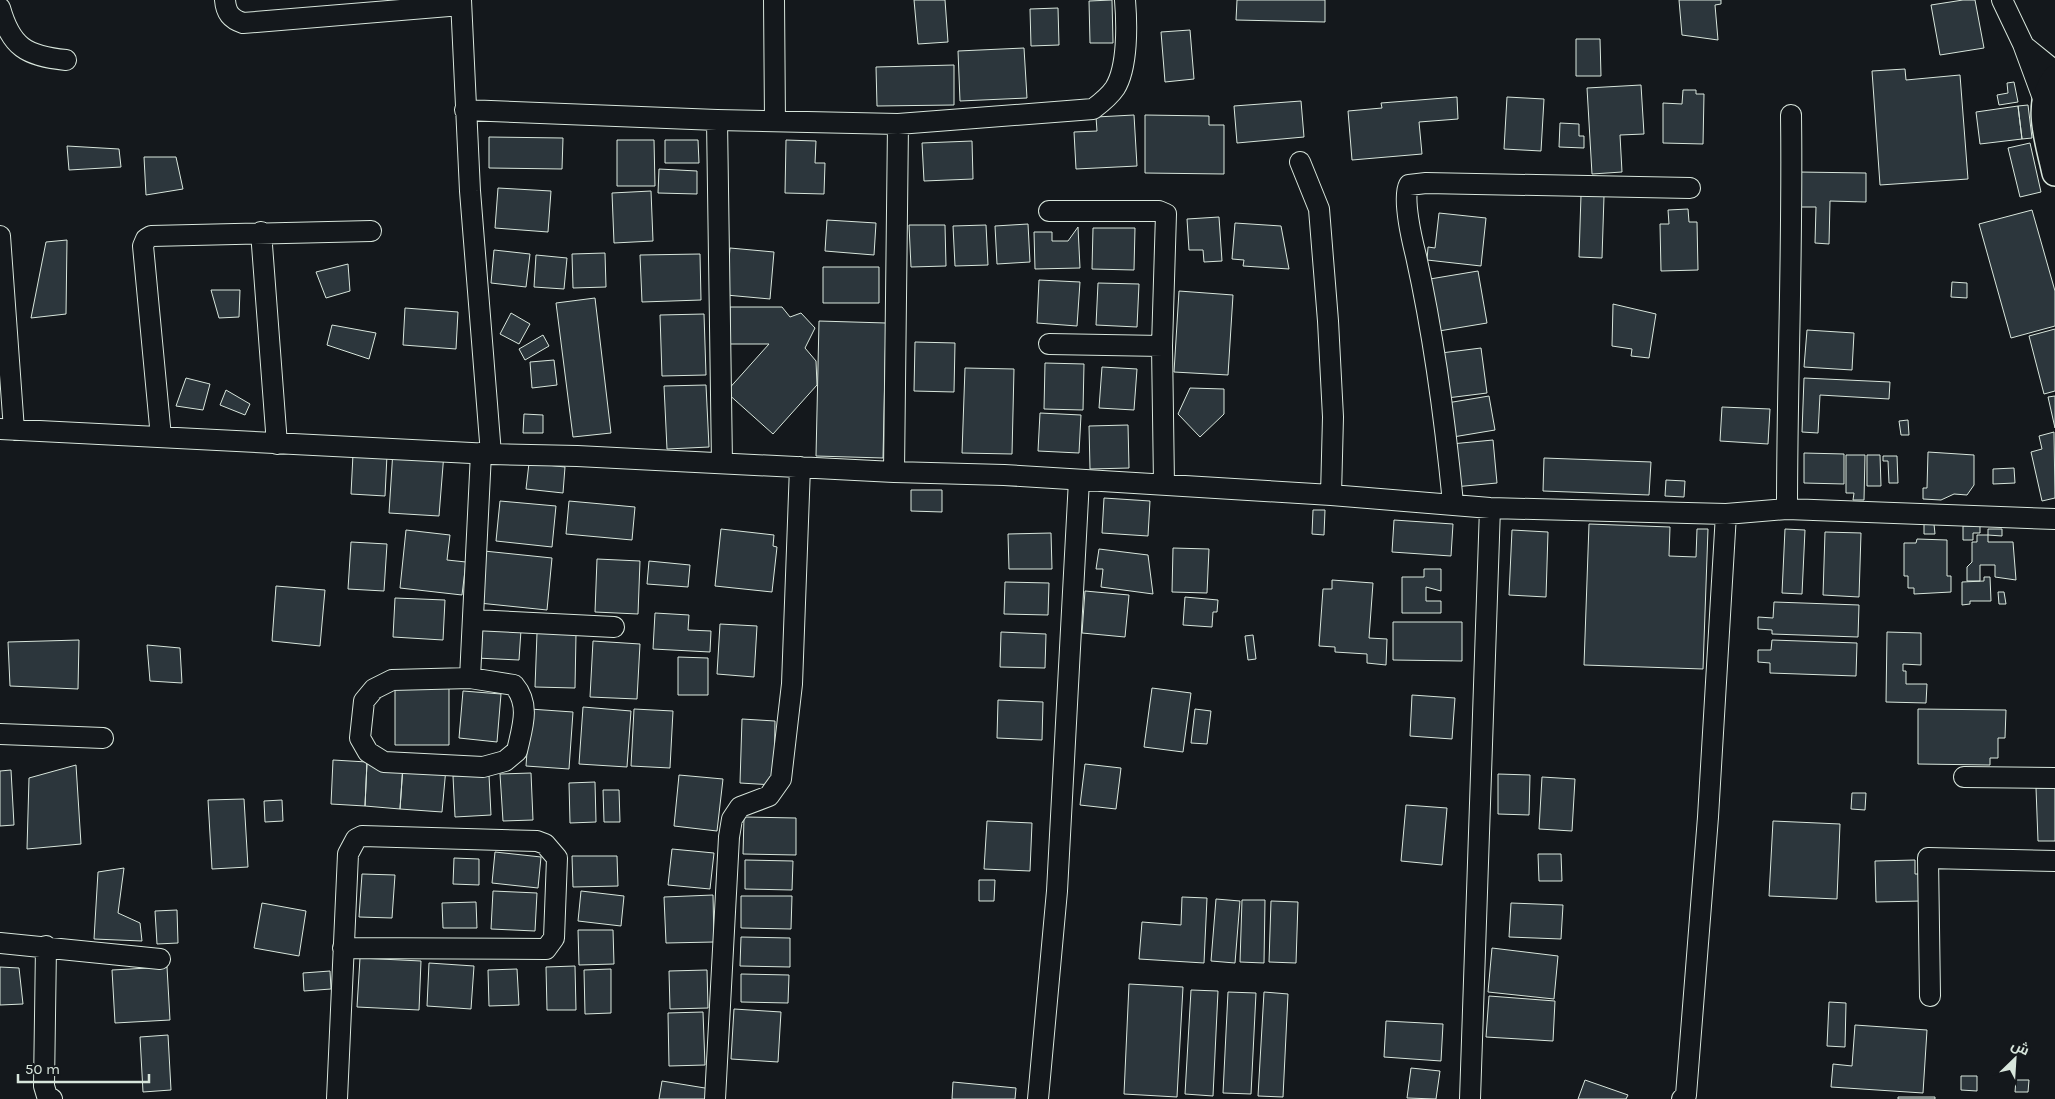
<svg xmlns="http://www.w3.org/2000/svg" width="2055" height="1099" font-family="Karla,Cairo,sans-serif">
<rect width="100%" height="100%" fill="#14181c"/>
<path fill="#2c363c" stroke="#d8e6dc" d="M914,0H945L948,42L918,44Z
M1112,0L1113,43H1090L1089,1Z
M1237,0H1325V22L1236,20Z
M1679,0H1721V4L1715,5L1718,40L1682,35Z
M1963,0H1975L1984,48L1940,55L1931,5Z
M1058,8L1059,45L1031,46L1030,9Z
M1190,30L1194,79L1165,82L1161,32Z
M1576,39H1600L1601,76H1576Z
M1024,48L1027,98L960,101L958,51Z
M954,65V105L877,106L876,67Z
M1905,69L1906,80L1960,75L1968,179L1880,185L1872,71Z
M2014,82L2018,102L1999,105L1997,95L2008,93L2007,83Z
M1641,85L1644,134L1620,135L1622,172L1592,174L1587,88Z
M1683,90H1696V94H1704L1703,144L1663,143V103L1682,104Z
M1457,97L1458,119L1419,122L1422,154L1352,160L1348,111L1382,108L1381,103Z
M1507,97L1544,99L1541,151L1504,149Z
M1301,101L1304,137L1237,143L1234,106Z
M2028,105L2032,138L2022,139L2018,106Z
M2018,106L2022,139L1980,144L1976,112Z
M1134,115L1137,166L1076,169L1074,132L1097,131L1096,117Z
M1145,115L1209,116V125H1224V174L1145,173Z
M1560,123L1579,124V136H1584V148L1559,147Z
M489,137L563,138L562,169L489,168Z
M617,140H654L655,186H617Z
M665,140H698L699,163H665Z
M786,140L816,141L815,163H825L824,194L785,193Z
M972,141L973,179L924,181L922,143Z
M2030,143L2041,192L2020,197L2008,148Z
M67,146L119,149L121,167L69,170Z
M144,157H176L183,189L146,195Z
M659,169L697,171V194L658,193Z
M1799,172L1866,173V202L1830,201L1829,244L1815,243L1816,207H1798Z
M498,188L551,191L548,232L495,228Z
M651,191L653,241L614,243L612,193Z
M1581,195L1604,196L1602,258L1579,257Z
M1688,209L1689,222H1697L1698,270L1661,271L1660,224H1669L1668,210Z
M2032,210L2055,291V326L2011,338L1979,224Z
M1439,213L1486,218L1481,266L1427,260L1428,247L1435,248Z
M1219,217L1222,261L1204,262L1203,250H1189L1187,219Z
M827,220L876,223L874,255L825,251Z
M1235,223L1281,226L1289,269L1243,266L1244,260L1232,259Z
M1028,224L1030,262L997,264L995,226Z
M909,225H945L946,266L911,267Z
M986,225L988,265L955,266L953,226Z
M1078,227L1080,268L1035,269L1034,232H1052V241H1068Z
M1093,228H1135L1134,270L1092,269Z
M67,240L66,314L31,318L46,242Z
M730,248L774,252L770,299L726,295Z
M494,250L530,254L526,287L491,283Z
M605,253L606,287L573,288L572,254Z
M700,254L701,300L642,302L640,255Z
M536,255L567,258L564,289L534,287Z
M348,264L350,291L326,298L316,272Z
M823,267H879V303H823Z
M1478,271L1487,323L1439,331L1430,279Z
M1039,280L1080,282L1077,326L1037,323Z
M1952,282L1967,283V298L1951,297Z
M1098,283L1139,284L1137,327L1096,325Z
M211,290H240L239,317L219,318Z
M1179,291L1233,295L1228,375L1174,372Z
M595,298L611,433L573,437L556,303Z
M1613,304L1656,314L1649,358L1631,356L1632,349L1612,346Z
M730,307H782L790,317L801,313L815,328L805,348L816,361L817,385L773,434L726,392L769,344H730Z
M405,308L458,312L456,349L403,345Z
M511,313L530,324L519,344L500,334Z
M704,314L706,375L662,376L660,315Z
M819,321L886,323L883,458L816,456Z
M332,325L376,333L369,359L327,345Z
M2055,329V391L2044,394L2029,336Z
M1807,330L1854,333L1852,370L1804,367Z
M543,335L549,346L525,360L519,349Z
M915,342L955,343L954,392L914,391Z
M1481,348L1487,393L1447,398L1441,353Z
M554,360L557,385L532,388L530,362Z
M1045,363L1084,364L1083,410L1044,409Z
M1102,367L1137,369L1134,410L1099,408Z
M965,368L1014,369L1012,454L962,453Z
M186,378L210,384L203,410L176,406Z
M1804,378L1890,382L1889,399L1820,395L1818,433L1802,432Z
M706,385L709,447L667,449L664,386Z
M1190,388L1224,389V414L1200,437L1178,414Z
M226,390L250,404L245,415L220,405Z
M1489,396L1495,430L1453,437L1447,403Z
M2055,396V428L2048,397Z
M1722,407L1770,409L1768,444L1720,441Z
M1040,413L1081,415L1079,453L1038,451Z
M524,414L543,415V433H523Z
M1908,420L1909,435H1901L1899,421Z
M1128,425L1129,468L1090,469L1089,426Z
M2054,432L2055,498L2042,501L2031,452L2042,449L2039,436Z
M1493,440L1497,483L1454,487L1451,444Z
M393,450L444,453L439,516L389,513Z
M1928,452L1974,455V485L1967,495L1954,494L1941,500L1923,499V488H1927Z
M1804,453L1844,454V484L1804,483Z
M353,454L387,455L385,496L351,494Z
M1846,455H1865L1864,500H1853L1854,493H1846Z
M1867,455H1880L1881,486H1867Z
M1883,456H1897L1898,483H1889L1888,461H1883Z
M1544,458L1651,462L1649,495L1543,491Z
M529,463L565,467L563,493L526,489Z
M2014,468L2015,483L1993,484V469Z
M1666,480L1685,481L1684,497L1665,496Z
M911,490H942V512L911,511Z
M1104,498L1150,501L1148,536L1102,533Z
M500,501L556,506L552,547L496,541Z
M569,501L635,507L632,540L566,534Z
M1313,510H1325L1324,535L1312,534Z
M1394,520L1453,524L1451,556L1392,552Z
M1589,524L1670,527L1669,556L1696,557L1697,529H1708L1703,669L1584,665Z
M1924,524H1934L1935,534H1924Z
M1963,526H1980V533H1973V540H1963Z
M721,529L774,535L773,546L777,547L772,592L715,586Z
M1785,529L1805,530L1802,594L1782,593Z
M1988,529H2002V536L1988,535Z
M406,530L450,535L447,560L466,562L462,595L400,588Z
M1512,530L1548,532L1546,597L1509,595Z
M1825,532L1861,533L1859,597L1823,595Z
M1051,533L1052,569H1009L1008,534Z
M1977,535H1988V542H2013L2016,580L1995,577V565H1980V581H1967V567L1972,562V542H1977Z
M1917,539L1947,540V576H1951V592L1914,594V588H1908V576H1904V543H1916Z
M351,542L387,544L384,591L348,589Z
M1173,548L1209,549L1207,593L1172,592Z
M1099,549L1148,555L1153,594L1101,587L1103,569H1096Z
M484,551L552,558L547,610L479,603Z
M597,559L640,561L638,614L595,612Z
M649,561L690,565L688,587L647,584Z
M1424,569H1441V591L1426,587V601H1441V613H1402V577H1424Z
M1984,577H1990L1991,601H1970V604L1962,605V582L1984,581Z
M1332,580L1373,583L1369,638L1387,639L1386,665L1367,663V654L1335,652V647L1319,646L1323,589H1332Z
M1005,582L1049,583L1048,615L1004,614Z
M276,586L325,590L320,646L272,641Z
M1085,591L1129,595L1125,637L1082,633Z
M1998,592H2004L2006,604H1999Z
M1185,597L1218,600L1217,612H1213L1212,627L1183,625Z
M395,598L445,600L443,640L393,637Z
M1774,602L1859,605L1858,637L1772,634V630L1758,629V617L1773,618Z
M655,613L689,615L688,630L711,631L710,652L653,649Z
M1393,622H1462V661L1393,660Z
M720,624L757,626L754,677L717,674Z
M477,628L521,630L519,660L476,658Z
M1001,632L1046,634L1045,668L1000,667Z
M1887,632L1921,633V665L1903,664V671H1906V684H1927L1926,703L1886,702Z
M537,633L576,634L575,688L535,687Z
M1253,635L1256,659L1248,660L1245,636Z
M79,640L78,689L10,686L8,642Z
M1772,640L1857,643L1856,676L1770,673V663L1758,662V650H1771Z
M593,641L640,644L637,699L590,697Z
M147,645L180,648L182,683L150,681Z
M678,657L708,658V695H678Z
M395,685L449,686V745H395Z
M1152,688L1191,693L1183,752L1144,747Z
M463,691L501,694L497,742L459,738Z
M1412,695L1455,698L1452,739L1410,736Z
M998,700L1043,702L1042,740L997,738Z
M583,707L631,711L627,767L579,764Z
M530,709L573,712L569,769L526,766Z
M634,709L673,711L670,768L631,766Z
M1195,709L1211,711L1207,744L1191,743Z
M1918,709L2006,710L2005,738H1998V758H1990V765L1918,764Z
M742,719L775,721L774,785L740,783Z
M333,760L367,762L365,806L331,804Z
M367,762L403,765L400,809L365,806Z
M1085,764L1121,768L1116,809L1080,805Z
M76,765L81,844L27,849L29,778Z
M403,765L446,768L442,812L400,809Z
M11,770L14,825L0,826V771Z
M531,773L533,820L503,821L500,774Z
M1498,774L1530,775L1529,815L1498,814Z
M489,775L491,815L455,817L453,776Z
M679,775L723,779L717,831L674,826Z
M1542,777L1575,779L1572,831L1539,829Z
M595,782L596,822L570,823L569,783Z
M2036,788H2055V841H2038Z
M603,790H619L620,822H604Z
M1852,793H1866L1865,810L1851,809Z
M244,799L248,867L212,869L208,800Z
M282,800L283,821L265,822L264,801Z
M1406,805L1447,808L1442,865L1401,861Z
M744,817L796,818V855L743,854Z
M987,821L1032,823L1030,871L984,869Z
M1773,821L1840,824L1837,899L1769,896Z
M672,849L714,853L710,889L668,885Z
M495,852L541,857L538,888L492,883Z
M1538,854H1561L1562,881H1539Z
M572,856H617L618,886L573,887Z
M454,858L479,859V885L453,884Z
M745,860L793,861L792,890L745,889Z
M1915,860V874H1921V901L1876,902L1875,861Z
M124,868L118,913L140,923L142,941L94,939L98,872Z
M362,874L395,875L392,918L359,917Z
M979,880H995L994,901H979Z
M493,891L537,893L535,931L491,929Z
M581,891L624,896L621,926L578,921Z
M713,895L714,942L666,943L664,897Z
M741,896H792L791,929L741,928Z
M1182,897L1207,898L1204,963L1139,959L1142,922L1181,925Z
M1216,899L1240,901L1235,963L1211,961Z
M1242,900H1265L1264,963L1240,962Z
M1271,901L1298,902L1296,963L1269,962Z
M476,902L477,928H443L442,903Z
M262,903L306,911L299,956L254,948Z
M1511,903L1563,905L1561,939L1509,937Z
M177,910L178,943L157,944L155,911Z
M578,930H613L614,964L579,965Z
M741,937L790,938V967L740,966Z
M1492,948L1558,956L1554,999L1488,992Z
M360,958L421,961L419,1010L357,1007Z
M429,963L474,966L471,1009L427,1006Z
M575,966L576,1010H547L546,967Z
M0,967L19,968L23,1004L0,1005Z
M167,967L170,1020L115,1023L112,970Z
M517,969L519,1005L489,1006L488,970Z
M611,969V1013L585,1014L584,970Z
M707,970L708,1008L670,1009L669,971Z
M330,971L331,989L304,991L303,973Z
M741,974L789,975L788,1003L741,1002Z
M1129,984L1183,987L1177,1097L1124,1094Z
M1191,990L1218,991L1213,1096L1185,1094Z
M1228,992L1256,993L1251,1094L1223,1093Z
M1264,992L1288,994L1283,1097L1258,1096Z
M1489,996L1555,1001L1553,1041L1486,1037Z
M1829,1002L1846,1003L1845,1047L1827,1046Z
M734,1009L781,1012L778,1062L731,1059Z
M703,1012L705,1065L669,1066L668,1013Z
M1386,1021L1443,1024L1441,1061L1384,1057Z
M1855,1025L1927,1030L1923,1093L1831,1087L1833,1064L1852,1066Z
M168,1035L171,1090L143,1092L140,1037Z
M1411,1068L1440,1071L1436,1099L1407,1098Z
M1961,1076H1977V1091L1961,1090Z
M1585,1080L1628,1095L1626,1099H1578Z
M2016,1080H2029L2028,1092H2015Z
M662,1081L711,1089L709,1099H659Z
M953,1082L1016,1088L1015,1099H952Z
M1898,1097H1935V1099H1898Z"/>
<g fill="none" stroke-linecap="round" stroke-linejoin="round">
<g stroke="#d8e6dc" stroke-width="22">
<path id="minor" d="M225,0C226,13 231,19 243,23L461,5
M461,0L470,191L491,454
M774,0L775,121
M2002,0L2023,44L2044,101
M0,8C11,47 26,56 66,60
M2024,46L2055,71
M465,110L717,120L898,124L1093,109C1101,103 1109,97 1115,88C1128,67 1127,24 1125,0
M717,120L722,463
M1300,162L1319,209L1328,321L1333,417L1331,495
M1049,211H1159L1166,214L1162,346L1164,484
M261,232L277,444
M0,236L14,430
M1049,344L1162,346
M0,429L491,454L577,456L894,472L1004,475L1331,495L1490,508L1726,514L1787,509L2055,519
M161,437L143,246L146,239L151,236L371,231
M894,472L898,124
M1453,503C1445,420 1434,337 1416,256C1412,240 1402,198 1409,185L1426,183L1690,188
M1787,509C1787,377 1793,246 1791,115
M474,620L614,627
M470,678L514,685C531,705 522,728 517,751L505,761L483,767L384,762L368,752L360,738L364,701L374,689L392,680Z
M470,678L481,453
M0,734L103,738
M1964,777L2055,778
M0,943L160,959
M46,946L44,1086L47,1096L52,1099
M1930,996L1928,858L2055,861
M337,1099L348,854L356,839L362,836L537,841L545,844L557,858L554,938L546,949L343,948
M715,1099L729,837L732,819L740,807L769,796L781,779L792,684L800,467
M1038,1099L1057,891L1079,480
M1470,1099L1490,508
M1682,1099L1686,1095L1708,817L1726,514"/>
</g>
<g stroke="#d8e6dc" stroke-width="28">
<path id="major" d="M2055,78C2034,104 2049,144 2055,173"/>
</g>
<use href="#minor" stroke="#14181c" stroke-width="20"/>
<use href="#major" stroke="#14181c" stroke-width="25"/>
</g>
<g transform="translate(2015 1059) rotate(25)" stroke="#14181c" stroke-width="4" paint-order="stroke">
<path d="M0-4L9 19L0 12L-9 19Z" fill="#d8e6dc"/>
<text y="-8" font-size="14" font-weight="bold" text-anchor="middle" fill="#d8e6dc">ش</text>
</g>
<path d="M18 1074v8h131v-8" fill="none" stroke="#d8e6dc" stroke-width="2.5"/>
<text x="25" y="1074" font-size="15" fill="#d8e6dc" stroke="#14181c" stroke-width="4" paint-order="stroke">50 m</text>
</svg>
